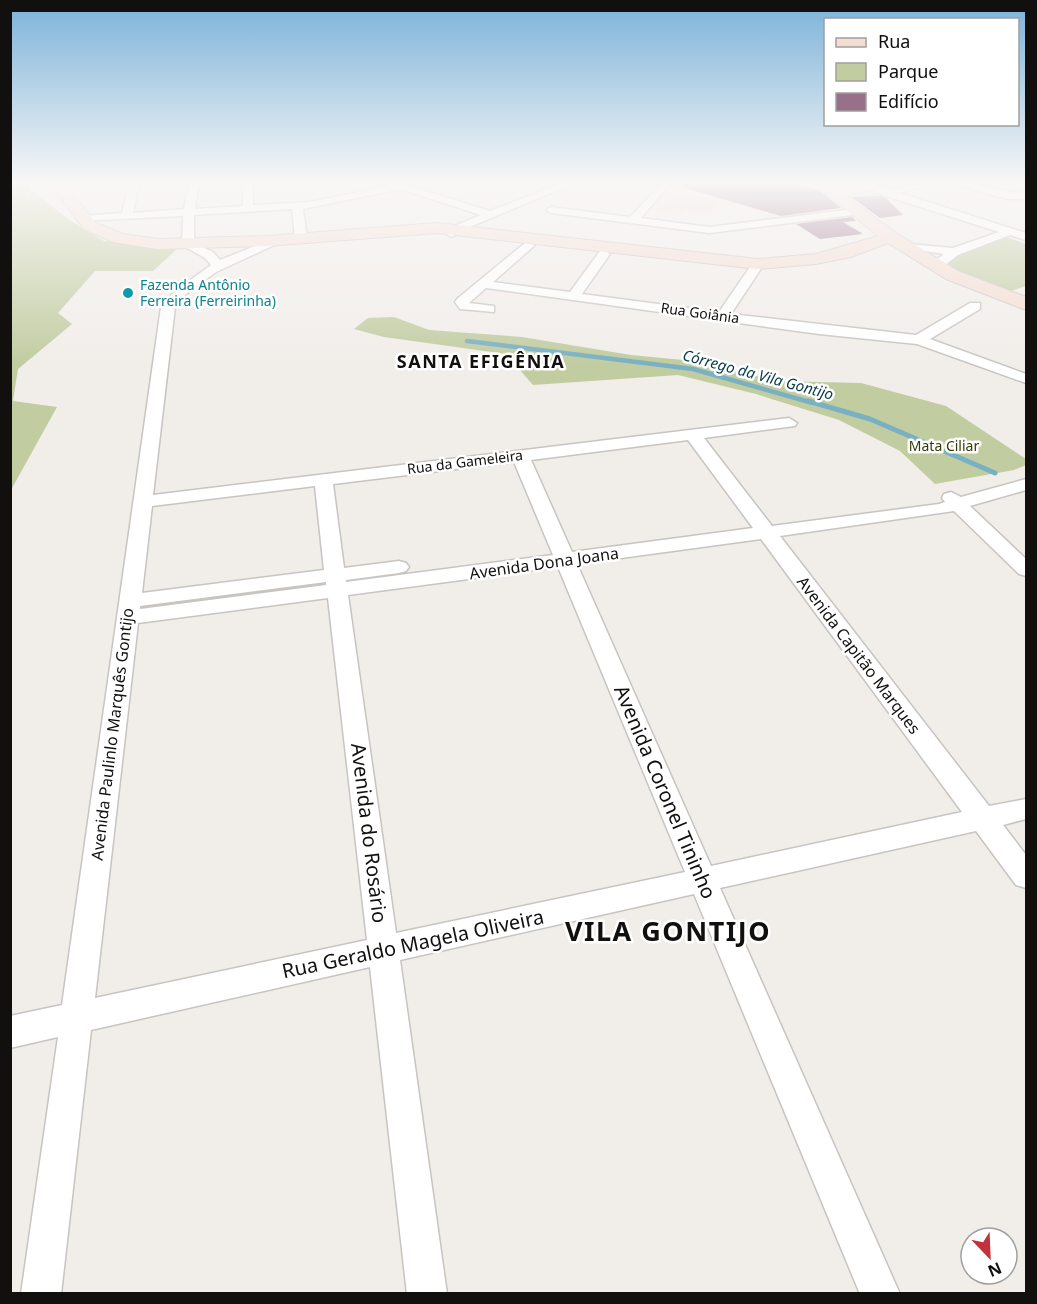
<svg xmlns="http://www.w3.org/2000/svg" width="1037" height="1304" font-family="'Noto Sans',sans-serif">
<rect width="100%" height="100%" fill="#f1eeea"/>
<path fill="#f6dfd3" d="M662,183H796L811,187L819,195L762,213L718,198L713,205L718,210L705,213L685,211L681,215L646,210L666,189L675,187Z"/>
<path fill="#c1cca1" d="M11,183H31L27,200L32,191L71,221L104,241L178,248L153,271H95L58,313L72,324L18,369L13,401L57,407L11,490Z
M1006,237L1026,244V286L1008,292L943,265L950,257Z
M394,317L429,330L522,337L631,355L704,362L775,381L861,383L946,406L1026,459V465L1014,470L935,484L900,451L839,420L756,394L678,375L533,385L506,354L384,337L354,329L368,318Z"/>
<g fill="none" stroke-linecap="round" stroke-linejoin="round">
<path stroke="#79b0c2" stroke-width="4.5" d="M467,341L693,369L813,403"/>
<path stroke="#79b0c2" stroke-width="5" d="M808,401L870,419L995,473"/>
</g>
<path fill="#99708a" d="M682,183H794L819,190L841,208L781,216L682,187Z
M881,196L886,198L903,215L880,218L851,197Z
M852,217L856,221L843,222L863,234L820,239L796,224Z"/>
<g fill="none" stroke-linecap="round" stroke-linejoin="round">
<g stroke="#c7c4c1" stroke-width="3">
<path id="minor" d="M129,183H139L133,213L184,209L189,183H199L195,209L243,206V183H253V205L310,202L389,186L386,183H400L490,211L562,183H575L460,231L452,237L446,234L452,227L481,215L400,189L303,209L307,238L301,241L295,238L292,209L194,215V243L213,252L220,260L275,238L285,240L216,272L186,294L175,307L153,495L789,418L797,423L795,426L704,438L772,526L939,504L945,502L942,498L944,494L951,492L961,497L1026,479V490L970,506L1026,559V576L1019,574L954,511L780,536L989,806L1026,799V819L1003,825L1026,855V888L1016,885L976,831L720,888L900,1294H860L694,894L400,960L447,1294H407L370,967L91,1030L61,1294H21L58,1037L10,1048V1016L62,1005L161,307L174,292L211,265L205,258L182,245L183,216L78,221V217L82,216L122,213ZM688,440L753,528L572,552L531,460ZM514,462L553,555L346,582V580L399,573L406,571L409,567L406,563L399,561L344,568L333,484ZM315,486L324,570L142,593L152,506ZM761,539L962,812L711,866L577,564ZM558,567L685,872L396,933L348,595ZM326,582V585L140,609V606ZM328,598L367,940L95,998L138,623Z
M662,183L669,185L641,218L709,227L861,208L866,211L861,214L709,233L551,213L546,210L551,207L630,217Z
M798,183H820L828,186L823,189Z
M855,183C867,182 876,187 887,189C900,191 916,183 930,183L900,193L1026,233V240L1010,235L958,255L940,269H932V263L944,254L899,247V243L953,248L999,232L883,195Z
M949,183C975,181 1000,193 1026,193V199H1008Z
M525,243L535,245L493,282L570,292L600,251L604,250L610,254L582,294L719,312L754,261L758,260L764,264L731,314L916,335L970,303H980V309L930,339L1026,374V383L917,344L819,334L486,288L469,303L494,306V312L460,309L455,302L457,299Z"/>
</g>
<g stroke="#c7c4c1" stroke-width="2">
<path id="secondary" d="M49,183H64L96,223L123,234L158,239L267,236L437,223L758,259L816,254L878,236L815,184C827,180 839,188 853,186L851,183H867L870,187L868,190L846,196L896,233L958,271L1026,297V310L946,279L888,243L851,257L816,264L758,269L437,233L267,246L158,249L113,242L84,229Z"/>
</g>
<use href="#minor" fill="#fff" fill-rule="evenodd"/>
<use href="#secondary" fill="#f4ddd2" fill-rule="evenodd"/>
</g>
<linearGradient id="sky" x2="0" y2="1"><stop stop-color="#7bb2d9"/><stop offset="0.5" stop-color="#f9f7f6"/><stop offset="1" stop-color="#f9f7f6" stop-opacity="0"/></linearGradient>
<rect width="1037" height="365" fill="url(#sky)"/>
<circle fill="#0f9aa8" stroke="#fff" stroke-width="2" cx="128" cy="293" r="6"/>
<g text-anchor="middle" stroke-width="5" stroke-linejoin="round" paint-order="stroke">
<g font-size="14" fill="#0d838f" stroke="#fff" text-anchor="start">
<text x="140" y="290">Fazenda Antônio<tspan x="140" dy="16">Ferreira (Ferreirinha)</tspan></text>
</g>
<g font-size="14" fill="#11100f" stroke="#fff">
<text transform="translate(700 313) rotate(8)" y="5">Rua Goiânia</text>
<text transform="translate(465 462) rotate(-7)" y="5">Rua da Gameleira</text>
</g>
<g font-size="14" fill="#323c06" stroke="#fff">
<text x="944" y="451">Mata Ciliar</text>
</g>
<g font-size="15" font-style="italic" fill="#053a48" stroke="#fff">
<text transform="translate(758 375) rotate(15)" y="5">Córrego da Vila Gontijo</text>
</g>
<g font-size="16" fill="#11100f" stroke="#fff">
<text transform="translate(544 563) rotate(-8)" y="6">Avenida Dona Joana</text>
<text transform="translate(859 655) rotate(53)" y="6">Avenida Capitão Marques</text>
<text transform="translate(112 734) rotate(-83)" y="6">Avenida Paulinlo Marquês Gontijo</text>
</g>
<g font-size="18" font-weight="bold" letter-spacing="1.5" fill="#11100f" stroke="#fff">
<text x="481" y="368">SANTA EFIGÊNIA</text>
</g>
<g font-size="20" fill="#11100f" stroke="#fff">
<text transform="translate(665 792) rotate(67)" y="7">Avenida Coronel Tininho</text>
<text transform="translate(369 833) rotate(83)" y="7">Avenida do Rosário</text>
<text transform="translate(413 944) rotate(-12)" y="7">Rua Geraldo Magela Oliveira</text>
</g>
<g font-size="27" font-weight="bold" letter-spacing="1.5" fill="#11100f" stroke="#fff">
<text x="668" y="941">VILA GONTIJO</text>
</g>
</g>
<rect width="1037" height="1304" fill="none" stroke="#11100f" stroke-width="24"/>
<rect x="824" y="18" width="195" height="108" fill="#ffffff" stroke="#a09f9f" stroke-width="1.5"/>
<rect x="836" y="38" width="30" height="9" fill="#f4ddd2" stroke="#a09f9f" stroke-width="1.5"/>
<text x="878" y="48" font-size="18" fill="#11100f">Rua</text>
<rect x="836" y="63" width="30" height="18" fill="#c1cca1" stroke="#a09f9f" stroke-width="1.5"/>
<text x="878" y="78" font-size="18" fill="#11100f">Parque</text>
<rect x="836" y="93" width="30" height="18" fill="#99708a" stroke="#a09f9f" stroke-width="1.5"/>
<text x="878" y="108" font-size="18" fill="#11100f">Edifício</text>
<g transform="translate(989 1256) rotate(157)"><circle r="28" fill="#ffffff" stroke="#a09f9f" stroke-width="1.5"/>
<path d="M0-4.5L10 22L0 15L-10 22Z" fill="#c2323c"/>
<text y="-9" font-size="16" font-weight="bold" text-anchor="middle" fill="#11100f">N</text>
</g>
</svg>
